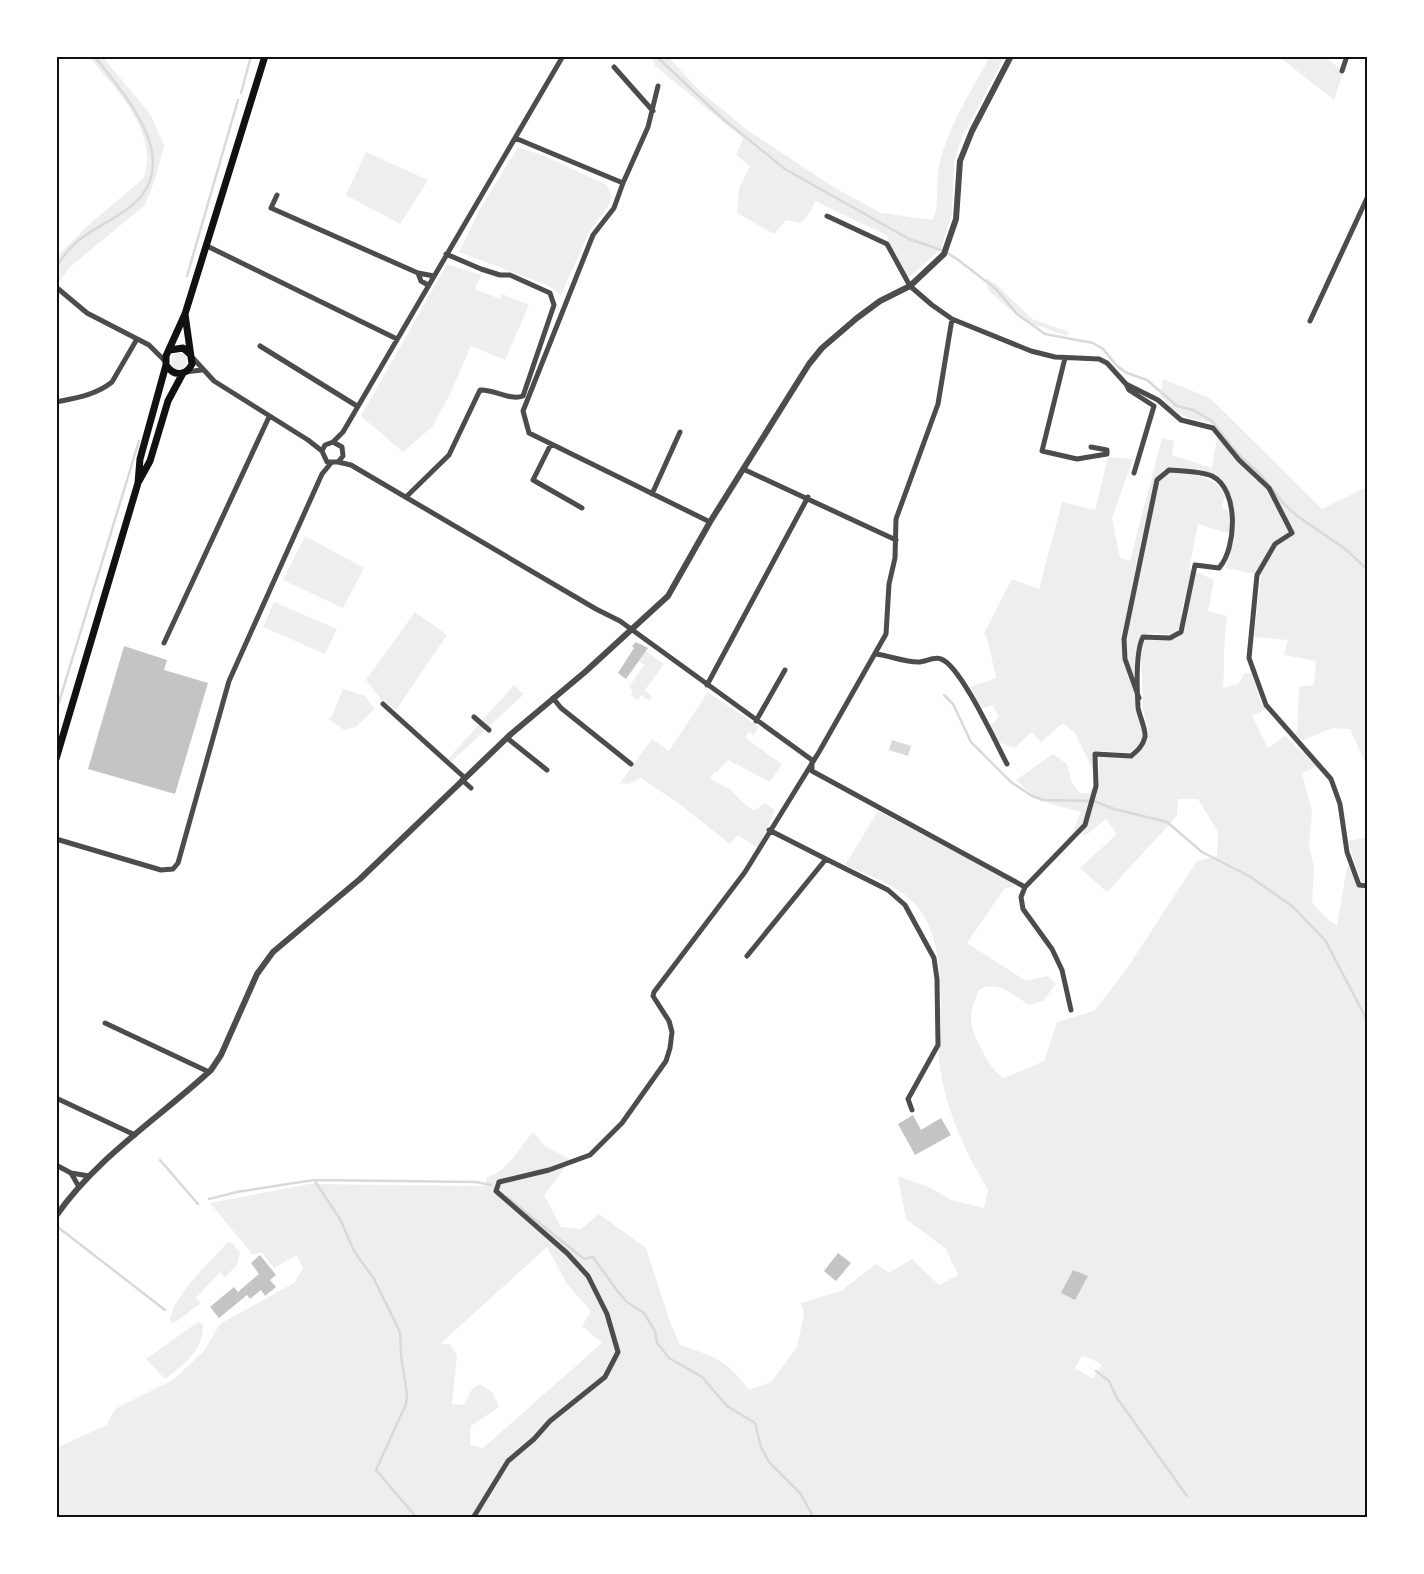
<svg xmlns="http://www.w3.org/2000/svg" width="1424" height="1574" font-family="'PT Sans Narrow',sans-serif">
<rect width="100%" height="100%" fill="#fff"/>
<path fill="#eee" fill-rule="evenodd" d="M88,56H102L150,114L164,145L156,177L145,205L70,267L57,285L56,257L92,222L144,178C145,171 148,162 147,155C144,116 112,84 88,56Z
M651,56H667L699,90L746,129L835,188L881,213L933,220C941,200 934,181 940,162C949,125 972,90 990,56H1005L962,137L954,162L952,213L941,249L907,279L889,245L888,236L815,201L811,211L801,223L786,220L774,234L737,213L739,189L750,166L736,155L743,138L655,66Z
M1278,56H1325L1343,72L1334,100Z
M518,147L544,156L607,185L611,196L609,205L589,232L561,295L547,285L459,252L480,209Z
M366,152L428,180L400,224L346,195Z
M447,264L481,275L475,289L500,299L502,294L529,305L505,360L471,346L450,394L432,427L403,452L361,416Z
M986,278L997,285L1032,319L1069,332L1067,336L1022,320L988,290Z
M171 361a8 8 0 1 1 16 0a8 8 0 1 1-16 0Z
M1163,379L1210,398L1322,509L1367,487L1368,488V759L1364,760L1350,729L1332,728L1303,740L1294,734L1297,732L1299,687L1314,685L1316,661L1284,655L1288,640L1254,637L1261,577L1258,575L1275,545L1294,533L1273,493L1282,501L1269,483L1257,470L1240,458L1215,427L1210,423L1188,418L1174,410L1160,396Z
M1162,438L1174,441L1172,455L1212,468L1217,438L1269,489L1290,532L1273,543L1255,574L1226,568C1234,544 1243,486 1212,475C1206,473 1199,473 1192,472C1183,470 1170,465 1162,471L1156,479L1137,561L1124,629L1123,659L1137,699L1138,713L1144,737L1141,744L1129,753L1100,751L1094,753L1093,770L1075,733L1063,723L1041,742L1032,732L1014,748L993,740L988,728L999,717L992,705L980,709L964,689L996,678L988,641L984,633L1012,579L1039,589L1062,502L1095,510L1108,457L1133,459L1112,518L1120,558L1130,561Z
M1170,471C1191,476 1215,474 1225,495L1222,508L1228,510L1231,534L1198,524L1189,569L1192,570L1182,609L1180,630C1164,639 1155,629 1141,636L1137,646V692L1128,663L1126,639L1158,483Z
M305,536L364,568L343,608L283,580Z
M1196,572L1214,580L1208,611L1227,616C1223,640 1225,663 1223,688L1238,684L1245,673H1252L1261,704L1266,709L1252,716L1268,748L1285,736L1317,766L1302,773L1312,812L1309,846L1314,868L1312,902L1326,918L1337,926L1347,867L1351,865L1358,887L1368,890V1518H56V1448L107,1425L115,1409L173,1380L204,1351L220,1324L294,1283L303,1268L297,1255L274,1268L261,1252L253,1255L210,1203L309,1184L485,1186L487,1177C507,1172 520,1147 533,1132L545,1146L571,1160L544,1195L561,1227L581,1229L599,1214L646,1248L670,1322L680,1345C715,1357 726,1359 749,1390L771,1382L797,1347L804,1314L801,1303L841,1291L876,1264L889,1273L912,1259L939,1285L958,1275L946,1249L906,1219L898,1176L931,1188L951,1200L984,1208L988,1190C964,1149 944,1107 939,1059C938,1048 941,1036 941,1024C940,980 944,924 904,894C886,881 865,874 845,865L878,811L1007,879L1015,886L1004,889L967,943L1026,981L1048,976L1056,984L1043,1001L1029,1005C1013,995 997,979 979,990C976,998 971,1008 971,1017C970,1032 991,1073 1004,1078L1044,1061L1057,1022L1094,1011L1126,970L1197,861L1217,856L1218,832L1198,799H1178L1177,816L1107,892L1080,868L1117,834L1106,819L1085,836L1081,834L1089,822L1099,779V757L1132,758L1146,741L1148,731L1143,709L1141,654L1145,638L1173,639H1177L1181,635ZM547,1247L567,1284L591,1311L582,1326L602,1343L483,1448L470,1445L471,1426L499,1407L493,1393L480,1384L472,1389L464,1405L452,1404L457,1356L450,1344H440ZM1082,1356L1090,1358L1102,1365L1093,1379L1075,1368Z
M274,602L337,629L325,654L263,627Z
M415,612L447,635L396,710L381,699L366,680Z
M646,651L664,664L645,690L652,697L649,700L641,695L638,700L631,696L633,690L629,687L644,665L639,661Z
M514,685L524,694L451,762L448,759Z
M343,689L365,696L375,709L356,727L344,730L326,717L331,718Z
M708,692L759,727L754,735L749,732L745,738L782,764L770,782L728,760L717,772H714L710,779L730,789L740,800L754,811L765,803L775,810L758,848L738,835L730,844L678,803L641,778L628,784L620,783L652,739L669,751Z
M1053,754L1067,764L1072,783L1080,793H1090L1094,786L1083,824L1076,832L1073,831L1081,812L1038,800L1016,780Z
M1368,837V878L1364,883L1361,881L1348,841Z
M231,1242L240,1253L237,1265L225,1277L220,1272L196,1298L201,1303L174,1323L170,1321C172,1297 210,1262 227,1243Z
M198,1322L203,1324C204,1350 184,1365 165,1379L146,1359Z"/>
<path fill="#d9d9d9" d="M892,740L911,746L908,756L889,750Z"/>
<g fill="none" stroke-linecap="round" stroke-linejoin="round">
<path stroke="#d9d9d9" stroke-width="2.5" d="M656,56L722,118L785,169L909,239L944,251L957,259L996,289L1017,314L1045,334L1093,343L1103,349L1117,366L1127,373L1147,380L1177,406L1193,410L1212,421L1237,453L1261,475L1284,504L1297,516L1344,548L1368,570
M241,93L251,56
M56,268C75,234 98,230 126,210C189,166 126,96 94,56
M187,276L238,100
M944,695L953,704L971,742L1011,782L1032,796L1043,800L1094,801L1114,809L1167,822L1202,852L1249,876L1292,906L1325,940L1368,1022
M56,712L139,441
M160,1160L198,1204
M314,1180L476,1182L491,1185
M507,1197L584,1259L593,1257L618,1292L627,1302L644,1313L655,1331L657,1343L669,1358L702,1377L727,1406L755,1423L761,1447L769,1462L800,1493L814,1518
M209,1199L237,1192L314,1180L340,1219L354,1251L374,1279L400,1332L401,1355L407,1395L406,1404L376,1470L417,1518
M59,1228L165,1310
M1096,1371L1109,1381L1117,1398L1187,1496"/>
</g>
<path fill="#c4c4c4" d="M636,642L648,648L626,679L618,673L634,648L632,646Z
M124,646L167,660L164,670L208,683L175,794L88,769Z
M913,1115L921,1130L941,1118L951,1135L915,1155L898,1124Z
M838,1253L851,1263L836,1281L824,1271Z
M260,1255L276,1275L270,1280L276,1287L265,1296L261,1290L250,1299L247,1295L219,1318L210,1307L234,1287L238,1292L259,1274L251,1263Z
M1073,1270L1088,1276L1075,1300L1061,1293Z"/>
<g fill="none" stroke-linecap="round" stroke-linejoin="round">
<path stroke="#4c4c4c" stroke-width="5" d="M614,67L653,111
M1342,71L1347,56
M515,138L623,183L614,208L593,235L523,411L529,433L710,522
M623,183L648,127L658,86
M277,195L271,208L418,273L434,276
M827,216L887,244L910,286L932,305L952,319L1031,351L1055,357L1099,359L1107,363L1126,384L1158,400L1181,420L1213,428L1239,460L1269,488L1292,533L1275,544L1257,575L1249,658L1266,705L1331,779L1340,804L1347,852L1359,885L1368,886
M207,246L397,339
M418,273L421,281L428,285
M56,287L87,313L149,345L165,361
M1310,321L1368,196
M260,346L357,406
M192,357L214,381L308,440L322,451
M1065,358L1042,451L1077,459L1107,454V450L1091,447
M185,372L202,370
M1126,384L1129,390L1154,406L1134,473
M56,402C76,398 96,395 112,382L137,339
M333,442L343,432L563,56
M551,444L533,480L582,508
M338,462L343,456L342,447L333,442L325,445L322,451L327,462H338L351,465L596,609L620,621L812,760
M743,469L896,540
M652,494L680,432
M406,497L449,455L480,390C494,389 510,401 523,396L554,305L550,293L510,275H500L481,269L446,254
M164,643L269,417
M876,654C890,656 905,662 918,662C926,662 933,656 941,659C960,665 996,743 1007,764
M707,685L808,497
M553,698L561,708L631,764
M383,704L465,778
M474,717L489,730
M756,721L785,670
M507,738L547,770
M812,760V771L1025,887L1021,897L1023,909L1052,949L1062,970L1071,1010
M462,780L471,788
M56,839L161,870L173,869L178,863L229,681L322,474L331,463
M826,859L888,890L905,905L934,958L937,979L938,1045L908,1099L912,1110
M1025,887L1085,825L1096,786L1095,754L1131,756C1137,751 1143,746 1145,737C1146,728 1139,716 1138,707C1137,689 1135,652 1143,637L1170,638L1181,632L1195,565L1219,568C1237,548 1239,489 1212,476C1200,471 1181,471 1169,470L1157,480L1124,639L1125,659L1139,698
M747,956L826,859L769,830
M105,1023L209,1072
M56,1098L135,1135
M56,1165L71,1173L89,1176
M71,1173L79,1187
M473,1518L508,1461L534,1439L550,1421L605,1377L618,1352L607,1314L588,1276L567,1253L496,1191L499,1182L549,1170L590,1155L622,1123L666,1061L670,1048L672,1032L669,1021L653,996L654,992L745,872L819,752L886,634L889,584L895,558L896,519L938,404L952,319"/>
<path stroke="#4c4c4c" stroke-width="6" d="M56,1216C97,1157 159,1118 211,1070L221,1055L257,974L273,952L360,879L511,734L585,672L668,596L710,522L809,364L822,348L857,318L880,301L910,286L944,254L956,219L960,161L972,131L1011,56"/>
<path stroke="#111" stroke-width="7" d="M170,350L183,348L190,354
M166,365C174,377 186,376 192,364L185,314
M139,481L150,461L168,401L183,373
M56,759L138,483L140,459L166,365V356L185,314L265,56"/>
</g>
<rect width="1424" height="1574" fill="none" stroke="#ffffff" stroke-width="115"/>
<rect x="58" y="58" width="1308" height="1458" fill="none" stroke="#111" stroke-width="2"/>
</svg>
